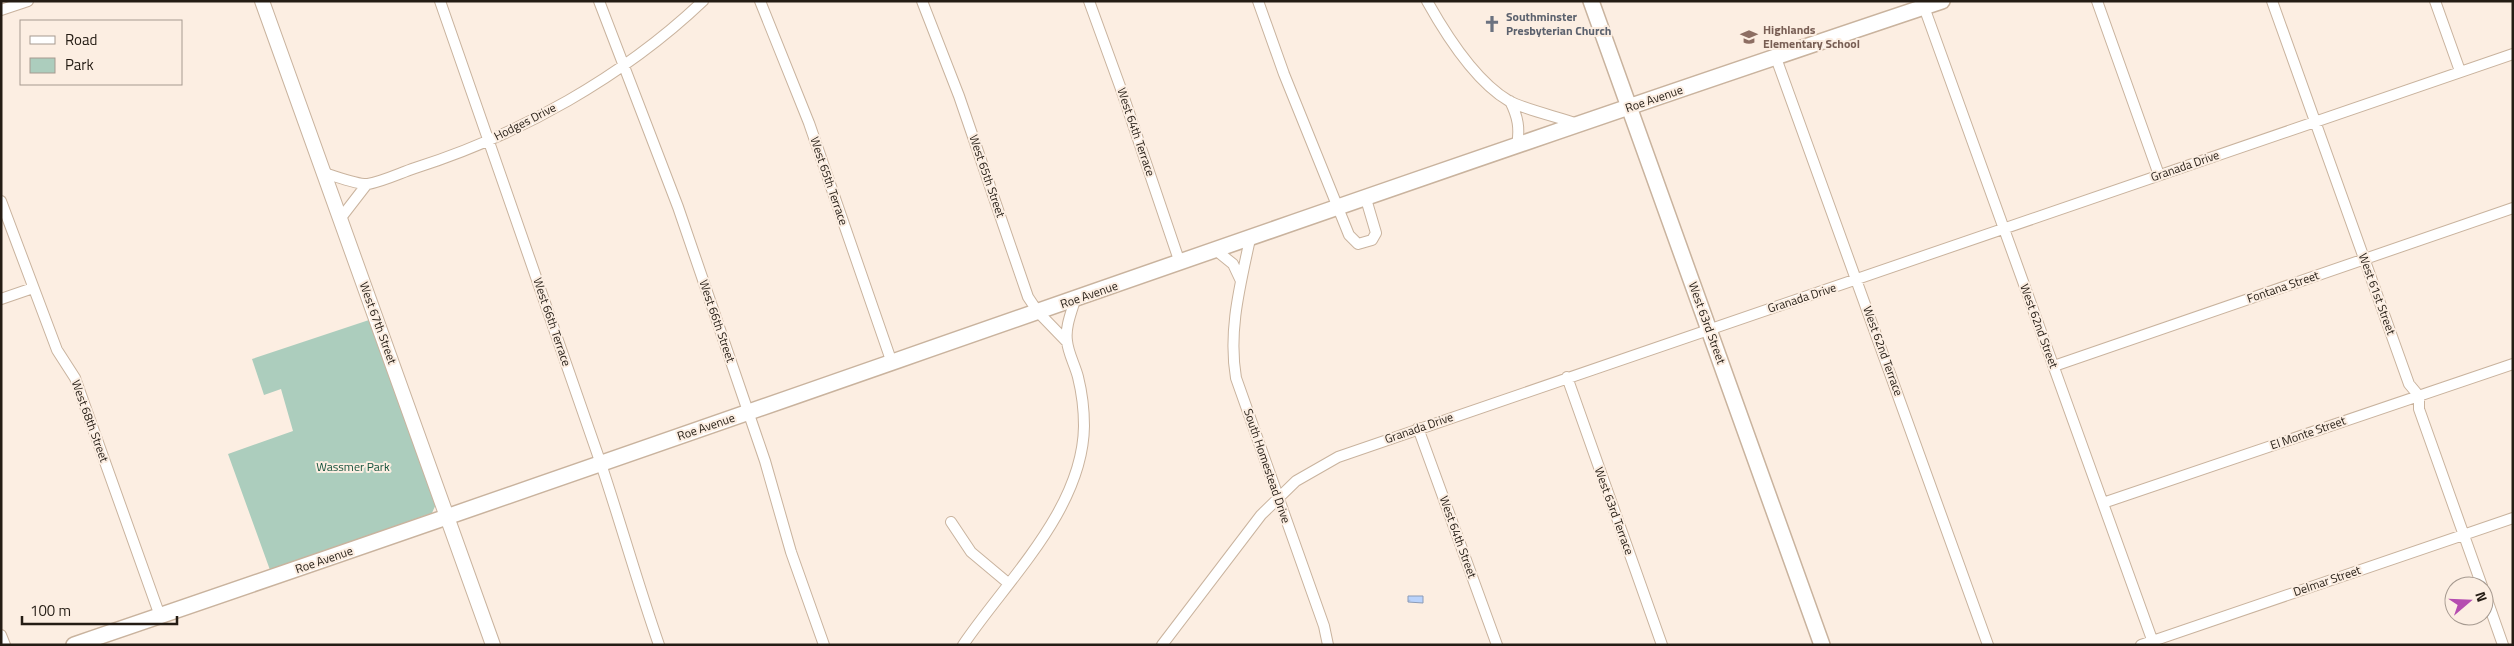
<svg xmlns="http://www.w3.org/2000/svg" width="2514" height="646" font-family="'Titillium Web',sans-serif">
<defs>
<pattern id="water-ripples" width="26" height="14" patternUnits="userSpaceOnUse" patternTransform="scale(1.25)"><rect width="26" height="14" fill="#b9d2fb"/><path d="M2 4q2-2 4 0t4 0M15 11q2-2 4 0t4 0" fill="none" stroke="#9fb4d6"/></pattern>
</defs>
<rect width="100%" height="100%" fill="#fceee2"/>
<path fill="#accdbd" d="M372,319L437,502L432,513L270,570L228,454L293,431L281,389L264,395L252,359Z"/>
<path fill="url(#water-ripples)" stroke="#8c9bb6" d="M1408,596H1423V603L1408,602Z"/>
<g fill="none" stroke-linecap="round" stroke-linejoin="round">
<g stroke="#c9b39e" stroke-width="12">
<path id="minor" d="M440,1L601,464C621,524 638,585 659,645
M599,1L678,207L765,461L791,552L824,645
M760,1L809,123L892,363
M922,1L959,96L1028,297L1038,312L1067,342
M1089,1L1121,89L1180,263
M1258,1L1284,74L1349,235L1358,244L1372,240L1376,233L1366,199
M1427,1C1446,35 1475,81 1509,101C1526,110 1559,117 1578,124
M2097,1L2159,175
M2272,1L2409,384L2419,396V409L2482,586
M2435,1L2460,71
M1924,7L2154,645
M1,10L28,1
M1776,58L1988,645
M1510,101C1518,117 1520,128 1517,146
M324,173C335,176 358,185 368,184C384,181 400,173 415,168C519,135 623,77 703,1
M1,201L57,350L75,378L160,616
M340,219L367,184
M1250,239C1240,286 1228,331 1236,378L1324,626L1328,645
M1217,251L1233,264L1241,281
M1,299L33,288
M2054,366L2513,208
M1567,377L1662,645
M1418,428L1497,645
M2103,503L2513,364
M951,522L971,552L1008,583
M2484,591L2503,645
M1,635L5,645
M963,645C1007,580 1083,509 1084,426C1084,410 1082,393 1078,377C1075,365 1068,353 1067,341C1065,328 1071,313 1075,300
M1162,645L1261,515L1296,481L1338,457L2513,54
M2141,645L2513,518"/>
</g>
<g stroke="#c9b39e" stroke-width="16">
<path id="tertiary" d="M262,1L493,645"/>
</g>
<g stroke="#c9b39e" stroke-width="18">
<path id="secondary" d="M1591,1L1822,645
M74,645C698,433 1317,210 1942,1"/>
</g>
<use href="#minor" stroke="#fff" stroke-width="10"/>
<use href="#tertiary" stroke="#fff" stroke-width="14"/>
<use href="#secondary" stroke="#fff" stroke-width="15"/>
</g>
<defs>
<g id="church-bare" transform="scale(1.35)"><path d="M-1.2-6h2.4v3.5h3.3v2.4h-3.3V6h-2.4V-.1h-3.3v-2.4h3.3Z" fill="#6b7280" stroke="#fceee2" stroke-width="2.5" paint-order="stroke"/></g>
<g id="school-bare" transform="scale(1.35)"><path d="M0-5L7-2L0 1L-7-2ZM-4 1L0 2.5L4 1V4Q0 6-4 4Z" fill="#8d6e63" stroke="#fceee2" stroke-width="2.5" paint-order="stroke"/></g>
</defs>
<g fill-rule="evenodd">
<use href="#church-bare" x="1492" y="24"/>
<use href="#school-bare" x="1749" y="37"/>
</g>
<g text-anchor="middle" stroke-width="4" stroke-linejoin="round" paint-order="stroke">
<g font-size="12" font-weight="bold" fill="#5b616d" stroke="#fceee2" text-anchor="start">
<text x="1506" y="21">Southminster<tspan x="1506" dy="14">Presbyterian Church</tspan></text>
</g>
<g font-size="12" font-weight="bold" fill="#785e54" stroke="#fceee2" text-anchor="start">
<text x="1763" y="34">Highlands<tspan x="1763" dy="14">Elementary School</tspan></text>
</g>
<g font-size="12" fill="#241c14" stroke="#fceee2">
<text transform="translate(1654 99) rotate(-19)" y="4">Roe Avenue</text>
<text transform="translate(525 122) rotate(-27)" y="4">Hodges Drive</text>
<text transform="translate(1136 132) rotate(71)" y="4">West 64th Terrace</text>
<text transform="translate(2185 166) rotate(-19)" y="4">Granada Drive</text>
<text transform="translate(987 176) rotate(71)" y="4">West 65th Street</text>
<text transform="translate(829 181) rotate(71)" y="4">West 65th Terrace</text>
<text transform="translate(2283 287) rotate(-19)" y="4">Fontana Street</text>
<text transform="translate(2377 294) rotate(70)" y="4">West 61st Street</text>
<text transform="translate(1089 295) rotate(-19)" y="4">Roe Avenue</text>
<text transform="translate(1802 298) rotate(-18)" y="4">Granada Drive</text>
<text transform="translate(717 321) rotate(71)" y="4">West 66th Street</text>
<text transform="translate(552 322) rotate(71)" y="4">West 66th Terrace</text>
<text transform="translate(378 323) rotate(70)" y="4">West 67th Street</text>
<text transform="translate(1707 323) rotate(70)" y="4">West 63rd Street</text>
<text transform="translate(2039 326) rotate(70)" y="4">West 62nd Street</text>
<text transform="translate(1883 351) rotate(70)" y="4">West 62nd Terrace</text>
<text transform="translate(90 421) rotate(70)" y="4">West 68th Street</text>
<text transform="translate(706 427) rotate(-19)" y="4">Roe Avenue</text>
<text transform="translate(1419 428) rotate(-19)" y="4">Granada Drive</text>
<text transform="translate(2308 433) rotate(-19)" y="4">El Monte Street</text>
<text transform="translate(1267 466) rotate(71)" y="4">South Homestead Drive</text>
<text transform="translate(1614 511) rotate(70)" y="4">West 63rd Terrace</text>
<text transform="translate(1458 537) rotate(70)" y="4">West 64th Street</text>
<text transform="translate(324 560) rotate(-19)" y="4">Roe Avenue</text>
<text transform="translate(2327 581) rotate(-19)" y="4">Delmar Street</text>
</g>
<g font-size="12" fill="#115039" stroke="#fceee2">
<text x="353" y="471">Wassmer Park</text>
</g>
</g>
<rect width="2514" height="646" fill="none" stroke="#241c14" stroke-width="5"/>
<rect x="20" y="20" width="162" height="65" fill="#fceee2" stroke="#a69a90"/>
<rect x="30" y="36" width="25" height="8" fill="#ffffff" stroke="#a69a90"/>
<text x="65" y="45" font-size="15" fill="#241c14">Road</text>
<rect x="30" y="58" width="25" height="15" fill="#accdbd" stroke="#a69a90"/>
<text x="65" y="70" font-size="15" fill="#241c14">Park</text>
<g transform="translate(2469 601) rotate(71)"><circle r="24" fill="#fceee2" stroke="#a69a90"/>
<path d="M0-4L9 19L0 12L-9 19Z" fill="#b54db0"/>
<text y="-8" font-size="14" font-weight="bold" text-anchor="middle" fill="#241c14">N</text>
</g>
<path d="M22 616v8h155v-8" fill="none" stroke="#241c14" stroke-width="2.5"/>
<text x="30" y="616" font-size="15" fill="#241c14" stroke="#fceee2" stroke-width="4" paint-order="stroke">100 m</text>
</svg>
